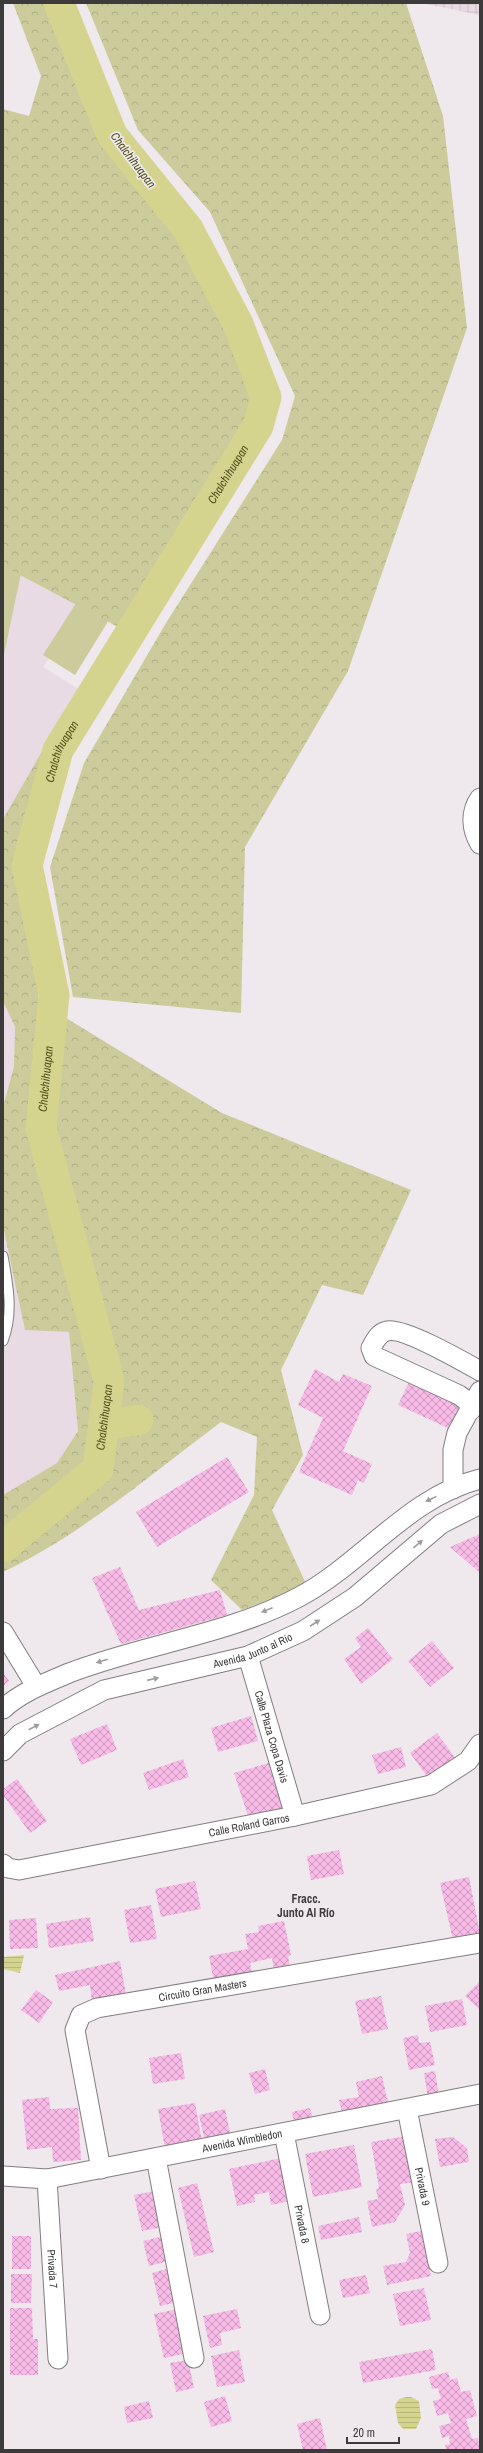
<svg xmlns="http://www.w3.org/2000/svg" width="483" height="2453" font-family="'Archivo Narrow',sans-serif">
<defs>
<pattern id="industrial-grid" width="8" height="8" patternUnits="userSpaceOnUse"><rect width="8" height="8" fill="#e9dbe4"/><path d="M0 4h8M4 0v8" fill="none" stroke="#c9bdc4"/></pattern>
<pattern id="forest-crowns" width="20" height="18" patternUnits="userSpaceOnUse"><rect width="20" height="18" fill="#cbcb9b"/><path d="M2 6a3 3 0 1 1 6 0M12 15a3 3 0 1 1 6 0" fill="none" stroke="#afaf86"/></pattern>
<pattern id="water-rules" width="6" height="5" patternUnits="userSpaceOnUse"><rect width="6" height="5" fill="#d5d48e"/><path d="M0 2.5h6" fill="none" stroke="#b8b77b"/></pattern>
<pattern id="building-cross-hatch" width="8" height="8" patternUnits="userSpaceOnUse"><rect width="8" height="8" fill="#f8bae6"/><path d="M0 0l8 8M0 8l8-8" fill="none" stroke="#ca98bc"/></pattern>
</defs>
<rect width="100%" height="100%" fill="#efe8ed"/>
<path fill="#e9dbe4" d="M3,566L83,608L43,667L78,689L3,819Z
M3,1001L15,1027L14,1066L3,1107Z
M3,1226L25,1329L69,1332L78,1431L57,1463L3,1495Z"/>
<path fill="url(#industrial-grid)" d="M421,3H480V15Z"/>
<path fill="#cbcb9b" d="M3,565L22,569L3,659Z
M80,597L112,615L75,675L43,655Z"/>
<path fill="url(#forest-crowns)" d="M13,3H57L112,135L131,170L188,229L226,291L266,397L255,431L233,472L98,694L36,841L26,888V915L38,975V1001L222,1113L411,1190L363,1295L322,1285L281,1370L303,1455L272,1510L307,1586L242,1610L211,1580L254,1495L257,1437L221,1422C151,1474 83,1534 3,1572V1495L57,1463L78,1431L69,1332L25,1330L3,1226V1107L14,1066L15,1027L3,1001V819L78,689L118,627L3,566V109L29,116L41,76Z
M86,3H406L443,116L467,328L348,671L245,847L241,1013L73,997L50,867L84,763L166,623L282,440L295,396L210,212L138,130Z"/>
<path fill="url(#water-rules)" d="M24,1955L20,1973L3,1969V1957Z
M406,2397H411L419,2401L421,2418L416,2429H403L398,2423L395,2405L399,2399Z"/>
<g fill="none" stroke-linecap="round" stroke-linejoin="round">
<g stroke="#d5d48e" stroke-width="31">
<path d="M104,1425L138,1420"/>
<path id="s1" d="M3,1547L98,1469L109,1381L41,1128L54,995L27,865L58,750L258,426L266,397L238,324L188,229L112,135L59,3"/>
</g>
</g>
<path fill="url(#building-cross-hatch)" d="M315,1369L339,1382L343,1374L372,1386L343,1451L372,1464L364,1483L358,1480L352,1495L299,1472L323,1418L298,1405Z
M409,1382L461,1405L450,1429L398,1405Z
M227,1457L249,1492L157,1547L136,1512Z
M480,1534V1573L450,1547Z
M120,1567L139,1610L220,1590L227,1615L121,1644L92,1578Z
M368,1628L393,1659L361,1684L344,1659L361,1647L355,1638Z
M432,1641L454,1668L430,1687L408,1661Z
M3,1673L9,1681L3,1686Z
M251,1716L258,1741L218,1752L211,1728Z
M107,1724L117,1750L81,1765L70,1739Z
M437,1733L456,1759L428,1778L410,1753Z
M401,1747L406,1767L378,1774L372,1755Z
M183,1759L189,1777L149,1790L143,1773Z
M272,1762L286,1808L249,1819L234,1773Z
M17,1779L47,1821L30,1833L3,1795V1789Z
M339,1850L344,1874L311,1880L307,1856Z
M469,1877L480,1934L453,1940L440,1883Z
M195,1881L201,1909L161,1917L155,1889Z
M151,1905L157,1939L130,1943L124,1910Z
M90,1917L94,1941L49,1948L46,1924Z
M36,1918L38,1948L10,1949L9,1920Z
M284,1921L291,1955L288,1956L291,1972L275,1975L272,1958L250,1963L254,1981L215,1988L209,1956L248,1949L245,1934L259,1932L258,1926Z
M120,1961L126,1995L92,2001L90,1985L59,1991L55,1975Z
M480,1981V2010L465,1996Z
M36,1990L53,2002L39,2023L21,2010Z
M381,1996L388,2029L362,2034L355,2001Z
M462,1999L467,2025L430,2032L425,2006Z
M418,2035L419,2043L430,2042L435,2065L409,2070L403,2038Z
M181,2053L185,2079L153,2084L149,2058Z
M265,2069L270,2090L255,2094L249,2073Z
M435,2071L440,2102L429,2104L424,2073Z
M382,2076L390,2112L344,2121L339,2100L359,2097L356,2082Z
M49,2097L50,2109L78,2108L81,2160L53,2162L52,2147L27,2150L22,2100Z
M195,2103L203,2147L166,2154L158,2109Z
M310,2108L314,2124L295,2128L292,2112Z
M225,2109L231,2137L205,2142L199,2115Z
M407,2136L416,2182L400,2184L405,2205L395,2222L372,2227L367,2201L378,2199L376,2189L379,2188L371,2142Z
M453,2137L467,2148L469,2162L440,2167L435,2139Z
M354,2145L362,2187L313,2197L305,2154Z
M281,2158L290,2201L271,2205L269,2192L254,2195L255,2202L237,2206L229,2169Z
M197,2183L214,2252L194,2257L178,2188Z
M155,2191L162,2227L142,2231L134,2195Z
M359,2217L362,2232L321,2240L318,2226Z
M421,2231L431,2276L387,2285L383,2266L406,2262L410,2253L406,2234Z
M12,2236H31V2269H12Z
M164,2236L169,2261L149,2266L143,2241Z
M170,2268L178,2302L160,2306L152,2273Z
M11,2274H32L31,2303H11Z
M366,2275L370,2293L343,2298L339,2280Z
M424,2288L431,2320L400,2326L393,2294Z
M10,2308H32L33,2339H38V2375H10Z
M178,2309L188,2353L164,2358L154,2314Z
M237,2309L241,2328L220,2333L222,2345L210,2348L203,2316Z
M432,2349L436,2370L363,2383L359,2362Z
M239,2350L245,2382L217,2387L211,2356Z
M188,2360L194,2388L176,2392L170,2363Z
M448,2372L450,2380L457,2378L461,2392L470,2390L477,2416L466,2419L472,2439L478,2438L480,2450H446L445,2445L450,2444L449,2436L442,2438L439,2426L451,2423L448,2413L437,2416L433,2401L441,2399L438,2388L432,2389L429,2377Z
M225,2396L232,2421L211,2427L204,2402Z
M149,2401L153,2418L127,2423L124,2407Z
M320,2418L327,2450H303L297,2424Z"/>
<g fill="none" stroke-linecap="round" stroke-linejoin="round">
<g stroke="#837d81" stroke-width="11">
<path id="service" d="M3,1256C8,1284 14,1313 3,1341"/>
</g>
<g stroke="#837d81" stroke-width="21">
<g id="minor">
<path d="M480,798C470,812 471,829 480,844"/>
<path d="M471,1410L467,1401L459,1395L374,1356L371,1348C375,1341 378,1333 387,1331C403,1327 464,1362 480,1371"/>
<path d="M453,1489V1450L457,1433L480,1391"/>
<path d="M3,1632L36,1686"/>
<path id="s2" d="M248,1656L295,1816"/>
<path d="M3,1709C21,1692 46,1683 69,1673C144,1644 227,1635 299,1597C363,1563 408,1497 480,1479"/>
<path id="s3" d="M3,1751L20,1734L104,1690L248,1656L303,1631L355,1597L441,1524L480,1504"/>
<path id="s4" d="M3,1864L8,1868L19,1870L295,1816L431,1785L468,1761L480,1744"/>
<path id="s5" d="M407,2109L438,2263"/>
<path id="s6" d="M284,2133L320,2315"/>
<path d="M156,2158L194,2358"/>
<path id="s7" d="M101,2169L75,2030L81,2015L97,2008L480,1943"/>
<path id="s8" d="M3,2176L47,2179L480,2094"/>
<path id="s9" d="M47,2179L58,2359"/>
</g>
</g>
<use href="#service" stroke="#fff" stroke-width="9"/>
<use href="#minor" stroke="#fff" stroke-width="19"/>
</g>
<defs><path id="oneway-solid" d="M-6-.8H1V-3.2L6.5 0L1 3.2V.8H-6Z"/></defs>
<g fill="#9e9c9d">
<use href="#oneway-solid" transform="translate(431 1499) rotate(154)"/>
<use href="#oneway-solid" transform="translate(418 1544) rotate(-40)"/>
<use href="#oneway-solid" transform="translate(267 1610) rotate(158)"/>
<use href="#oneway-solid" transform="translate(315 1623) rotate(-33)"/>
<use href="#oneway-solid" transform="translate(102 1661) rotate(162)"/>
<use href="#oneway-solid" transform="translate(153 1679) rotate(-13)"/>
<use href="#oneway-solid" transform="translate(34 1727) rotate(-28)"/>
</g>
<g text-anchor="middle" stroke-width="3.5" stroke-linejoin="round" paint-order="stroke">
<g font-size="11" fill="#3c3a3b" stroke="#efe8ed">
<text dy="4" stroke="none"><textPath href="#s3" startOffset="273">Avenida Junto al Río</textPath></text>
<text dy="4" stroke="none"><textPath href="#s2" startOffset="84">Calle Plaza Copa Davis</textPath></text>
<text dy="4" stroke="none"><textPath href="#s4" startOffset="252">Calle Roland Garros</textPath></text>
<text dy="4" stroke="none"><textPath href="#s7" startOffset="282">Circuito Gran Masters</textPath></text>
<text dy="4" stroke="none"><textPath href="#s8" startOffset="243">Avenida Wimbledon</textPath></text>
<text dy="4" stroke="none"><textPath href="#s5" startOffset="79">Privada 9</textPath></text>
<text dy="4" stroke="none"><textPath href="#s6" startOffset="93">Privada 8</textPath></text>
<text dy="4" stroke="none"><textPath href="#s9" startOffset="90">Privada 7</textPath></text>
</g>
<g font-size="12" font-style="italic" fill="#504f1b" stroke="#efe8ed">
<text transform="translate(133 160) rotate(53)" y="4">Chalchihuapan</text>
<text dy="4" stroke="none"><textPath href="#s1" startOffset="1183">Chalchihuapan</textPath></text>
<text dy="4" stroke="none"><textPath href="#s1" startOffset="859">Chalchihuapan</textPath></text>
<text dy="4" stroke="none"><textPath href="#s1" startOffset="523">Chalchihuapan</textPath></text>
<text dy="4" stroke="none"><textPath href="#s1" startOffset="175">Chalchihuapan</textPath></text>
</g>
<g font-size="12" font-weight="bold" fill="#3c3a3b" stroke="#efe8ed">
<text x="306" y="1903">Fracc.<tspan x="306" dy="14">Junto Al Río</tspan></text>
</g>
</g>
<rect width="483" height="2453" fill="none" stroke="#3c3a3b" stroke-width="8"/>
<path d="M347 2437v6h52v-6" fill="none" stroke="#3c3a3b" stroke-width="2"/>
<text x="353" y="2437" font-size="12" fill="#3c3a3b" stroke="#efe8ed" stroke-width="3" paint-order="stroke">20 m</text>
</svg>
